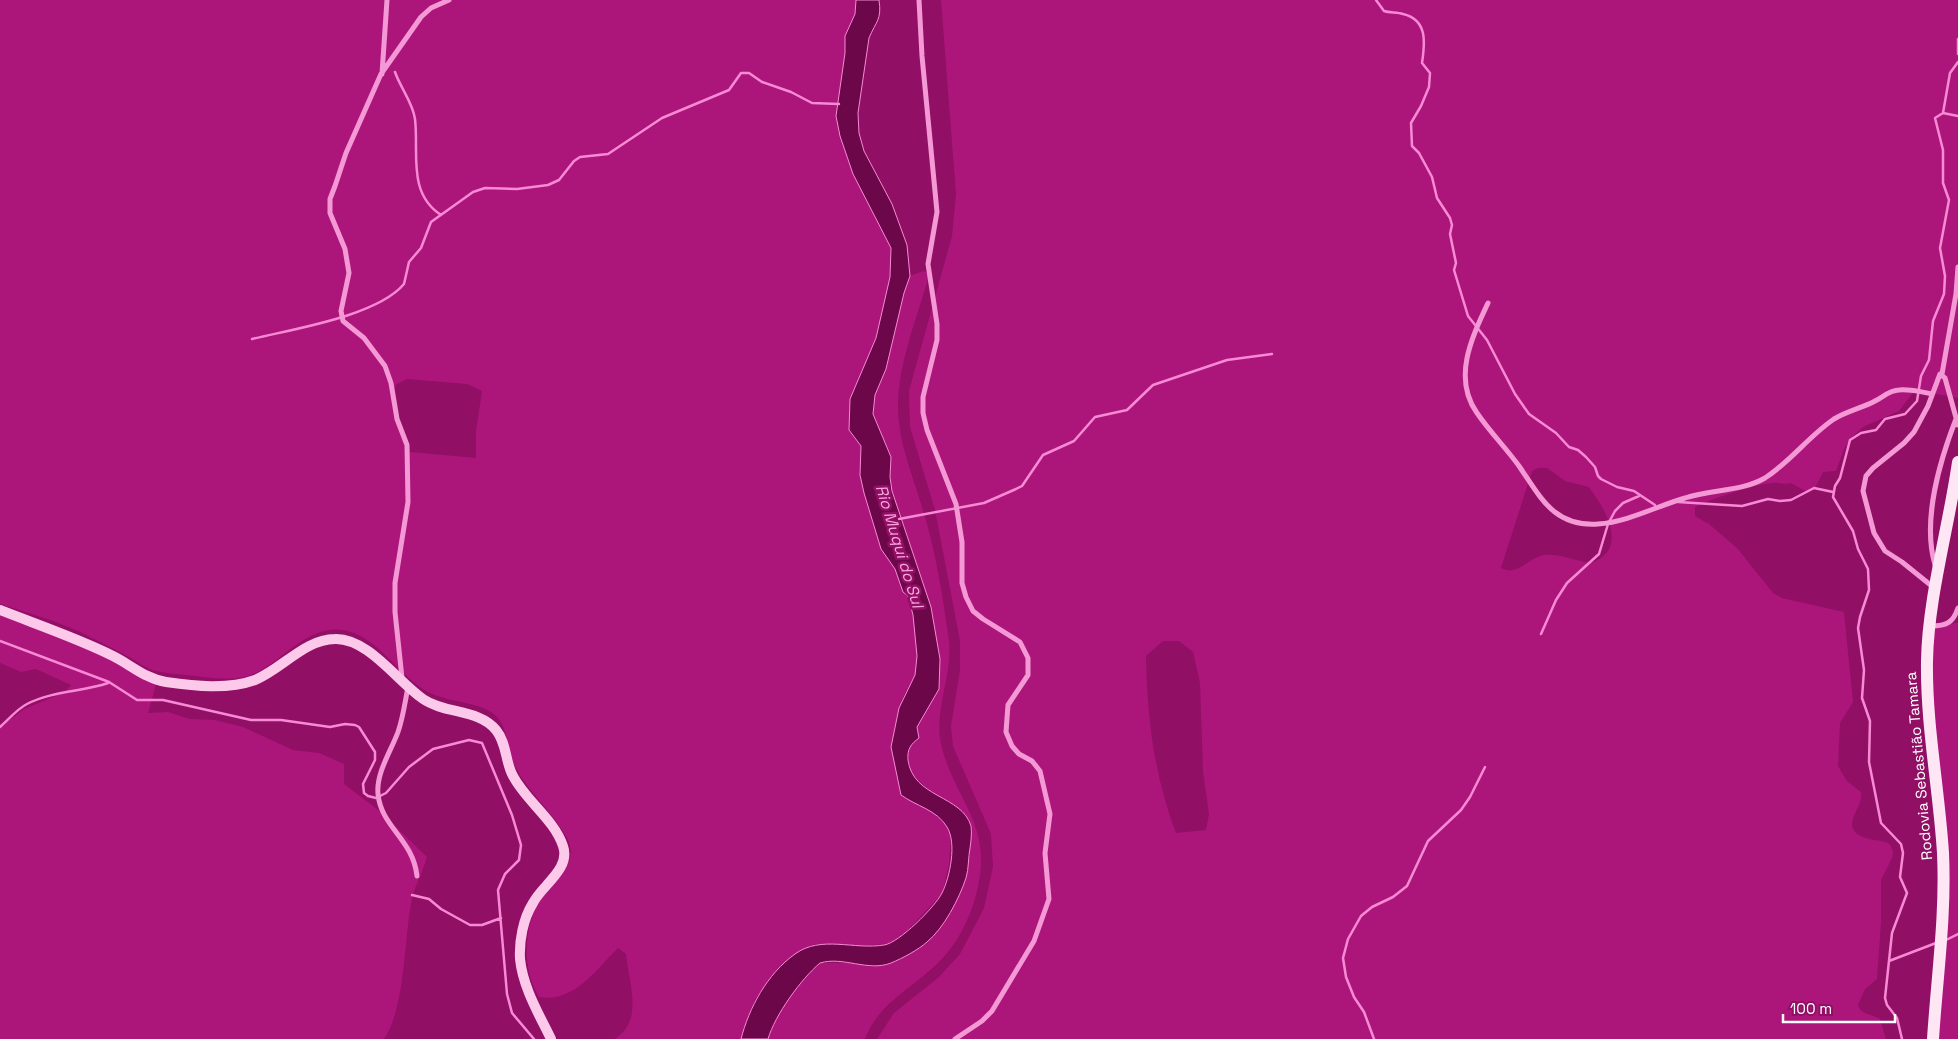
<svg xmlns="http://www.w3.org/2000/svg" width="1958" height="1039" font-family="'Space Grotesk',sans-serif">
<rect width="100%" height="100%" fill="#910f64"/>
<path fill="#ac167a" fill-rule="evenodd" d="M0,0H856L855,14L845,36V53L836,116L840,136L853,174L891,247L890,277L876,338L850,399L849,430L861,446L860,475L864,493L881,549L895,569L903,592L907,596C915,620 920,645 916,671C915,680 908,686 904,695C890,732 891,757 901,795L930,810L946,825L951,834L949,864L942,894L901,937L892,943L863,946L815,944L795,954L755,999L741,1039H615C644,1020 629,984 626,954L618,948C596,970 574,1003 539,997C522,970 523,927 540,901C552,881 581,865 567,838C552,811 527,791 514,764C506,748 509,728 495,715C480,701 444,703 423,689C393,670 370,625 330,630C300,633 278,665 251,675C233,682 205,677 186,675C176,674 165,673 156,671C146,669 137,661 129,657C112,648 95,639 78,631C53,620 26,612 0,604ZM407,379L467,384L482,391L476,431V458L410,452L393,401L392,391L397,384Z
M941,0H1958V398L1915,390L1899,411L1863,427L1853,436L1845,447L1836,471L1823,472C1812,495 1813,496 1791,483C1784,485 1780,482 1772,483C1752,485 1714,498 1695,507V516L1709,524L1737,548L1773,593L1782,598L1844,612L1853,702L1840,723L1838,766L1847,781L1861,792C1864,808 1841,823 1859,835C1868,841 1880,839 1890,844L1893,852L1892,858L1881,880V922L1877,979L1865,989L1858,1005C1861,1015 1872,1014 1880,1019L1886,1039H877L894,1013L939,977L960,954L984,908L993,867L991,834L953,746L951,726L960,670V641L935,510L910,427L909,391L912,380L952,236L956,194ZM1538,468H1547L1565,481L1589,487C1605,509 1630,549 1591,563C1576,561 1559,553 1544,555C1527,558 1518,577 1501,568L1532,471ZM1163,641H1179L1193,652L1200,683L1203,771L1209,814L1206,830L1176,833C1154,775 1147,717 1146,656Z
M923,271L930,273C918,314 898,364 898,406C898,442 913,476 923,510C936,552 943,598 949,641C953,677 932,713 942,748C955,798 990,824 979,881C974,911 960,941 939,962C913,988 878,1003 865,1039H768C775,1014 800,980 820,963H849L871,967L898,960L927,943L958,897L966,878L969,860L970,845L966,819L959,809L934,795L911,773L908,756L910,746L919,738L917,727L939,689L940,659L931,607L892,491L890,477L891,456L873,414L875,395L886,369L904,293L910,276Z
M0,614L48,630L157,681L148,713L168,712L190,719L215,720L243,727L293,750L319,753L344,764V784L377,809L427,857C423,873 413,888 411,904C404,942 405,1008 384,1039H0V727L24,709L65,692L71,685L36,669L21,672L0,663Z
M1958,623V1039H1935L1942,971L1931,707L1934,625Z"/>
<path fill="#6c0849" stroke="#f88ad5" d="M856,0H879C882,20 876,21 869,38L858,113L859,133L864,151L892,204L907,245L910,276L904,293L886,369L875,395L873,414L891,457L890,477L892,491L931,607L940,659L939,689L917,727L919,738C911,744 907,749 908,760C913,798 962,795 971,826C972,832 971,842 970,848C968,858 969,868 966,878C959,899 944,928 927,942C918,950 903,958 891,963C868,972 843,956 820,963C801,979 775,1015 768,1039H741C749,1008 767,974 795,954C821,935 854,950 884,945C899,943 935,907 942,893C950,877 957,843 947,827C937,810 916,806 901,795L891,747L899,708L915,675L917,656L913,615L908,596L903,592L895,569L881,549L864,493L860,475L861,446L849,430L850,399L876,338L890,277L891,248L853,174L840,136L836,116L845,53V36L855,14Z"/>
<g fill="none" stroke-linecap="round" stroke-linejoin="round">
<path stroke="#f88ad5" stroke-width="2.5" d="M1376,0L1384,11C1390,13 1397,12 1403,14C1428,20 1425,43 1422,63L1430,73L1429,87L1421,106L1411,123L1412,146L1419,153L1432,177L1437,198L1450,218L1452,225L1450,234L1456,263L1454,270L1468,316L1487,340L1515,394L1529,414L1556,433L1569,447L1578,450L1586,457L1595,467L1598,476L1601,479L1617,487L1634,491L1655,505
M1958,39V54
M395,72C400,87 413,103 415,119C419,152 407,193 441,215
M1943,113L1950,73L1958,62
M252,339C293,329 377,316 404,284L409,262L421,248L431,222L473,192L485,188L517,189L548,185L559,180L574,161L580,157L608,154L662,118L729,90L741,73H749L762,82L791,92L812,103L839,104
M1678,502L1742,506L1768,499L1780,501L1791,500L1814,488L1833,492
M899,519L984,503L1016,489L1022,486L1043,455L1074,441L1095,417L1127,410L1153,385L1227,360L1272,354
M1541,634L1556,600L1567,583L1599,554L1608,524L1615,511L1623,503L1639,496
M0,641L109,682L137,700H163L251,720H281L330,727L345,724L355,725L359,727L375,752V760L363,784L364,793L368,796L376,798L386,793L409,767L433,749L469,740L482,743L512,815L521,845L519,860L505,874L498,890L507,994L512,1013L534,1039
M0,727C8,720 17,709 27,704C52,691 82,692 108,683
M412,895L429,899L441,909L470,925H482L501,918
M1944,941L1958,934
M1889,961L1936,943
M1374,1039L1364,1012L1354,997L1346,977L1343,958L1348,939L1361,916L1372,907L1393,897L1407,886L1428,841L1461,810L1470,797L1485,767
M1902,1039L1897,1018L1887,1005L1885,998L1892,933L1907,893L1900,877L1903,853L1901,844L1881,823L1869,762L1870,721L1862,698L1864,670L1858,628L1860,617L1869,590L1868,569L1858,549L1853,531L1833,497L1835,486L1840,478L1850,440L1861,433L1876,430L1885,419L1905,414L1917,401L1921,376L1929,360L1933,321L1944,294L1945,276L1940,248L1949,200L1943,183V150L1935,118L1943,113L1958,116"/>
<path stroke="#f499d6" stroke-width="5" d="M919,0L922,56L937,212L928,264L937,324V340L923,397V413L927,430L956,504L962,542V583L966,597L973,611L983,619L1020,642L1028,658V675L1008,705L1006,732L1012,746L1019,754L1032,761L1040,771L1050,814L1045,853L1049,899L1034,941L992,1011L982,1021L955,1039
M382,74L387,0
M1488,303C1472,337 1452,378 1477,413C1490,432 1506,448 1519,466C1541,498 1554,527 1598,524C1628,522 1657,506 1685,498C1711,489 1741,492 1765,478C1790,462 1809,436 1834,419C1847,411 1862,408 1875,401C1883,397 1890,390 1899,390C1910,389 1922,392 1932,394
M1942,374L1956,294L1958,267
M1935,565C1922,521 1940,460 1956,419
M1933,587L1902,562L1885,551L1874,533L1863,491L1866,476L1873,468L1904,443L1914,432L1928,406L1940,374L1945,378L1958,425
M1931,626C1946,626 1953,623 1958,608
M402,678L395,612V583L408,502L407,445L397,419L391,383L385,366L364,338L343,321L341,311L349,273L345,249L330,213V199L335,186L346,153L381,74L421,17L431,8L449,0
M408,687C405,702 403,718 398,732C391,751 376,773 378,794C381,827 413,839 417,876"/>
<path stroke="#fdc9eb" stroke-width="10" d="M0,610C38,625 77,638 113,656C131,665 146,679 166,682C194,686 228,690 255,680C282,669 305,639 335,639C368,638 397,681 423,699C445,714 479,709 496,730C507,743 505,762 513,776C526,801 554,819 563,846C571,869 542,885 533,903C523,919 519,941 520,959C523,988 539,1014 551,1039"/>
<path stroke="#ffe6f5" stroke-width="12" d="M1933,1039C1937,977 1946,915 1943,853C1939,789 1926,725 1927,661C1928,598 1949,526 1958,462"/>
</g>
<g text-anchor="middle" stroke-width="5" stroke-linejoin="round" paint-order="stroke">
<g font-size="15" fill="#fff" stroke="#910f64">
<text transform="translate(1919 766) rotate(-95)" y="5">Rodovia Sebastião Tamara</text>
</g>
<g font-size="16" font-style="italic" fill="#fba5df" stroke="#910f64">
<text transform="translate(900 546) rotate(73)" y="6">Rio Muqui do Sul</text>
</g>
</g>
<path d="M1783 1014v8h112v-8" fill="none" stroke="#ffffff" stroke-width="2.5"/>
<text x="1790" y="1014" font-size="15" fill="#ffffff" stroke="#910f64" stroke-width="4" paint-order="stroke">100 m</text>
</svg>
